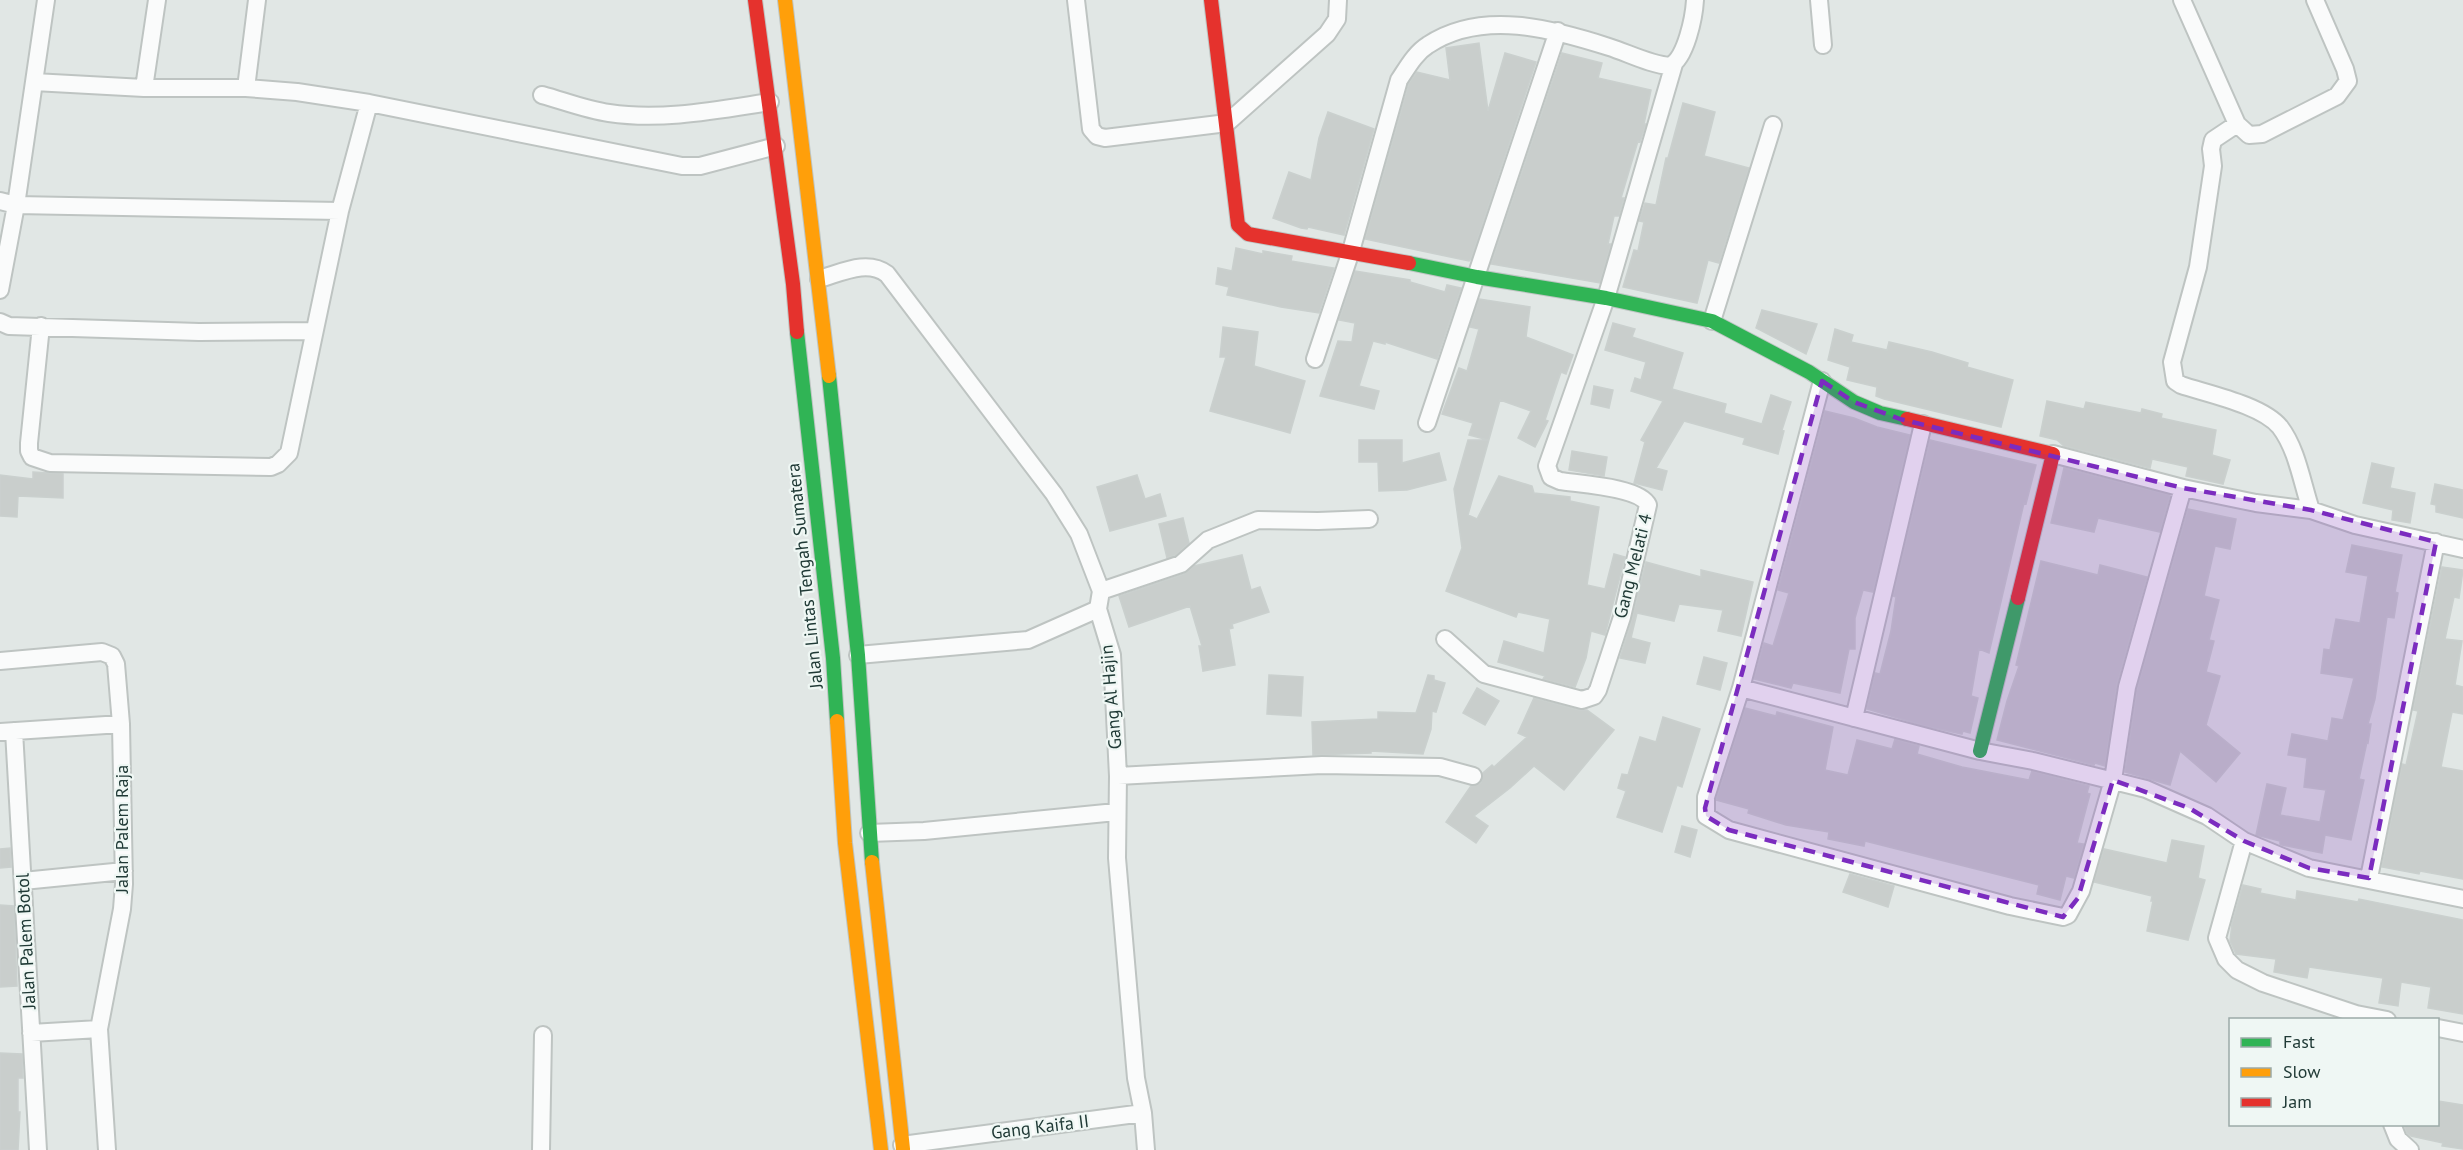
<svg xmlns="http://www.w3.org/2000/svg" width="2463" height="1150" font-family="'PT Sans',sans-serif">
<rect width="100%" height="100%" fill="#e1e7e5"/>
<path fill="#c9cecc" stroke="#cad0ce" stroke-width="1.5" d="M1479,43L1488,111L1505,53L1536,62L1471,259L1469,261L1365,239L1409,83L1417,72L1450,80L1446,48Z
M1562,53L1602,63L1598,78L1651,90L1644,124H1646L1640,142L1638,141L1621,198H1624L1619,216H1614L1608,244H1611L1600,283L1491,264Z
M1683,103L1715,112L1704,156L1749,168L1719,263L1708,260L1697,303L1623,287L1634,250L1638,251L1644,222L1639,221L1645,203L1656,205L1666,158H1668Z
M1328,112L1374,129L1344,235L1308,227L1307,229L1301,228L1273,218L1289,172L1311,180L1319,138Z
M1236,248L1263,254V251L1292,256L1291,261L1334,268L1319,313L1281,307L1227,295L1229,287L1216,284L1218,268L1232,271Z
M1355,271L1410,280V282L1445,292L1447,285L1461,288L1437,359L1385,342V344L1373,341L1359,386L1379,391L1374,409L1320,396L1338,341L1352,342L1355,323L1339,320Z
M1479,299L1530,307L1526,337L1573,355L1566,374L1561,372L1545,420L1548,421L1535,447L1518,438L1531,411L1500,400L1468,515L1477,519L1499,476L1532,486L1534,493L1570,497V501L1599,507L1587,585L1605,589L1614,554L1625,557L1605,635L1591,631L1586,658L1575,687L1543,679L1545,676L1498,662L1504,641L1544,653L1550,619L1518,612L1516,617L1446,591L1462,548L1454,489L1468,440H1488L1469,435L1473,423L1442,414L1459,368L1467,371L1479,329L1470,327Z
M1762,310L1817,324L1806,354L1756,328Z
M1613,323L1635,329L1632,337L1683,353L1672,389L1726,404L1724,413L1762,424L1771,395L1791,402L1782,430L1784,431L1778,454L1743,444L1745,438L1684,421L1656,468L1667,471L1662,490L1634,483L1645,442L1641,440L1663,401L1631,391L1635,378L1641,380L1646,362L1605,350Z
M1223,327L1258,332L1254,366L1305,381L1290,433L1210,411L1226,357H1220Z
M1835,329L1853,335L1851,342L1887,350L1889,342L1932,352L1968,363L1967,367L2013,380L2001,427L1884,399L1876,396L1877,387L1847,380L1850,367L1828,360Z
M1594,386L1613,390L1609,408L1591,404Z
M2047,401L2084,409L2086,402L2141,413L2142,409L2162,414L2161,418L2216,430L2212,455L2230,460L2223,484L2186,476L2188,467L2152,459L2150,468L2064,446L2057,440L2040,436Z
M1825,411L1854,418L1877,427L1910,435L1873,592L1863,590L1855,618V649H1849L1840,693L1793,683L1791,688L1754,679L1764,643L1773,646L1789,593L1778,590Z
M1359,440H1402V463L1439,453L1446,480L1407,490L1379,491L1378,462H1359Z
M1930,440L2036,465L2026,504L2024,503L1989,653L1979,649L1971,696L1978,698L1970,733L1963,731L1962,734L1925,726L1867,709L1875,673L1880,674L1891,631L1896,597L1893,596Z
M1572,451L1607,457L1604,476L1569,470Z
M2372,463L2394,468L2390,488L2415,493L2410,523L2392,520L2393,510L2363,503Z
M2064,468L2170,495L2160,532L2098,518L2094,532L2051,523Z
M33,472L63,474V498L18,496L17,517L0,516V475L33,479Z
M1137,475L1145,499L1160,494L1166,516L1110,531L1097,487Z
M2435,484L2463,490V518L2436,512V505L2431,504Z
M2188,509L2236,519L2230,549L2215,546L2204,596L2219,600L2209,640L2214,641L2206,672L2220,676L2206,725L2240,753L2216,782L2180,751L2170,785L2125,772L2137,689Z
M1183,518L1189,543L1176,555L1167,558L1159,524Z
M2352,545L2402,555L2395,592L2398,593L2394,618L2387,617L2375,699L2368,724H2371L2368,743L2367,742L2359,779L2364,780L2351,840L2325,835L2322,853L2282,845L2280,844V841L2256,835L2267,784L2286,788L2280,815L2320,822L2326,790L2304,787L2307,758L2288,755L2292,734L2328,741L2332,718L2343,720L2354,678L2321,673L2324,649L2330,650L2336,619L2360,623L2368,576L2346,572Z
M1242,555L1251,590L1260,587L1269,612L1232,624L1233,628L1229,629L1235,665L1203,671L1199,646H1202L1190,606L1129,627L1119,596L1184,574L1194,566Z
M2041,561L2098,575L2100,565L2147,577L2117,684L2105,766L2095,763L2094,765L1997,740L2007,701L2019,666L2016,665Z
M1646,562L1701,577V570L1753,582L1741,636L1718,631L1723,610L1679,604L1674,621L1637,613L1631,638L1650,643L1645,663L1620,658L1632,619Z
M2442,567L2463,570L2459,598L2454,597L2445,639L2462,641L2455,685L2463,687V714L2452,712L2441,767L2463,771V879L2420,871L2419,874L2382,867L2402,764L2406,765L2418,711L2413,710Z
M1704,657L1727,663L1720,690L1697,684Z
M1269,675L1303,677L1301,716L1267,714Z
M1428,675L1434,676V680L1445,683L1436,712L1432,711L1431,729L1423,754L1371,751V753L1313,755L1312,722L1378,719V712L1416,713Z
M1477,688L1499,701L1485,725L1463,713Z
M1534,698L1579,710H1587L1614,730L1564,790L1534,766L1510,788L1474,816L1488,826L1476,843L1446,822L1471,786L1481,783L1483,773L1492,765L1494,767L1527,737L1518,733Z
M1745,708L1776,716L1777,712L1833,727L1825,770L1848,775L1857,740L1892,749L1895,739L1919,746L1917,754L1962,767L2029,780L2032,771L2089,786L2087,793L2090,794L2077,843L2084,844L2074,878L2066,876L2060,900L2037,894L2039,885L1865,841L1864,846L1828,839L1829,832L1786,825L1748,813L1749,809L1716,800Z
M1663,717L1700,729L1682,787L1677,785L1662,832L1617,817L1626,791L1618,788L1622,774L1628,775L1640,737L1656,742Z
M1682,826L1697,830L1690,857L1675,852Z
M2172,840L2204,846L2198,878L2205,880L2188,940L2147,931L2153,901H2151L2152,896L2094,882L2104,849L2167,863Z
M10,848L11,867L0,868V849Z
M1850,874L1894,886L1888,907L1843,892Z
M2243,885L2261,889L2260,893L2296,900L2297,891L2358,902L2359,899L2463,920V1014L2428,1008L2431,987L2401,982L2398,1006L2379,1003L2383,978L2309,967L2307,978L2274,972L2276,959L2236,954L2230,941L2232,924Z
M0,905L14,906L17,986L0,987Z
M0,1053L22,1054L23,1078H18V1112H20L18,1150H0Z
M2438,1101L2463,1105V1149L2442,1146L2443,1143L2411,1136L2407,1133L2404,1125H2438Z"/>
<g fill="none" stroke-linecap="round" stroke-linejoin="round">
<g stroke="#bec4c2" stroke-width="20">
<path id="street" d="M1076,0L1091,129L1097,136L1105,138L1227,123L1327,34L1337,19L1338,0
M1819,0L1823,45
M2182,0L2237,124L2249,135L2262,134L2337,96L2348,81L2345,69L2315,0
M34,82L144,88H246L297,92L369,103L682,166H700L776,146
M144,88L157,0
M246,88L257,0
M542,95C564,101 587,110 609,113C662,121 717,110 770,102
M2237,124L2213,140L2211,149L2213,166L2198,267L2172,362L2175,381L2181,385C2208,394 2262,405 2280,427C2297,449 2302,483 2311,510
M0,201L16,205L340,211
M819,279C841,273 867,259 887,274L1054,494L1079,534L1101,591L1098,609L1112,655L1118,776L1117,858L1136,1078L1143,1113L1146,1150
M0,290L16,205L46,0
M1712,321L1773,125
M0,322L9,326L199,332L313,331
M41,326L29,443V451L32,457L50,463L271,467L278,464L289,453L340,211L369,103
M1315,359L1351,251L1399,80C1407,68 1415,53 1428,45C1482,9 1553,29 1609,47C1628,53 1651,65 1670,66C1686,58 1694,17 1695,0
M1822,381L1741,688L1706,797V816L1729,830L2010,906L2063,917L2068,915L2081,891L2113,780L2127,687L2183,488
M1427,423L1558,31
M2053,454L2183,488L2256,503L2311,510L2355,525L2463,549
M1101,591L1181,564L1208,540L1258,520L1318,521L1369,519
M1445,639L1484,674L1582,700L1594,696L1598,690L1622,617L1648,505C1640,487 1579,484 1560,481L1551,477L1547,466L1606,298L1674,64
M858,655L1028,640L1098,609
M0,661L102,652L112,656L116,664L121,724L124,884L122,909L99,1029L107,1150
M1741,688L1980,751L2033,761L2146,789L2207,816L2244,841L2309,868L2463,899
M1854,718L1923,424
M14,731L38,1150
M0,732L121,724
M1118,776L1322,765L1440,767L1473,776
M869,833L924,831L1116,812
M2244,841L2217,938L2226,959L2237,970L2263,983L2356,1014L2387,1020
M2369,878L2436,542
M23,881L124,871
M2438,1028L2463,1033
M31,1033L99,1029
M2392,1124L2398,1139L2410,1150
M902,1145L1143,1113
M541,1150L543,1035"/>
</g>
<g stroke="#bec5c3" stroke-width="16">
<path id="fast" d="M1409,263L1477,277L1606,298L1712,321L1809,372L1854,402L1880,413L1907,419
M797,332L833,658L837,721
M829,376L858,655L872,862
M1980,751L2018,598"/>
</g>
<g stroke="#bec5c3" stroke-width="16">
<path id="slow" d="M785,0L829,376
M837,721L845,843L881,1150
M872,862L903,1149"/>
</g>
<g stroke="#bec5c3" stroke-width="16">
<path id="jam" d="M755,0L793,284L797,332
M1211,0L1238,225L1248,234L1409,263
M1907,419L2053,454L2018,598"/>
</g>
<use href="#street" stroke="#fafbfb" stroke-width="16"/>
<use href="#fast" stroke="#30b455" stroke-width="14"/>
<use href="#slow" stroke="#ff9f0a" stroke-width="14"/>
<use href="#jam" stroke="#e5322d" stroke-width="14"/>
</g>
<path fill="#7b2cbf" fill-opacity="0.2" stroke="#7b2cbf" stroke-width="4.5" stroke-dasharray="12 8" stroke-linejoin="round" d="M1822,381L1854,402L1900,419L2183,488L2311,510L2436,542L2369,878L2309,868L2244,841L2189,808L2113,780L2078,898L2063,917L1729,830L1706,816L1705,808Z"/>
<g text-anchor="middle" stroke-width="4.5" stroke-linejoin="round" paint-order="stroke">
<g font-size="18" fill="#203a36" stroke="#eff7f4">
<text transform="translate(1633 566) rotate(-76)" y="6">Gang Melati 4</text>
<text transform="translate(805 576) rotate(-96)" y="6">Jalan Lintas Tengah Sumatera</text>
<text transform="translate(1111 697) rotate(-95)" y="6">Gang Al Hajin</text>
<text transform="translate(122 829) rotate(-90)" y="6">Jalan Palem Raja</text>
<text transform="translate(26 941) rotate(-93)" y="6">Jalan Palem Botol</text>
<text transform="translate(1040 1127) rotate(-7)" y="6">Gang Kaifa II</text>
</g>
</g>
<rect x="2229" y="1018" width="210" height="108" fill="#eff7f4" stroke="#9caba8" stroke-width="1.5"/>
<rect x="2241" y="1038" width="30" height="9" fill="#30b455" stroke="#9caba8" stroke-width="1.5"/>
<text x="2283" y="1048" font-size="18" fill="#203a36">Fast</text>
<rect x="2241" y="1068" width="30" height="9" fill="#ff9f0a" stroke="#9caba8" stroke-width="1.5"/>
<text x="2283" y="1078" font-size="18" fill="#203a36">Slow</text>
<rect x="2241" y="1098" width="30" height="9" fill="#e5322d" stroke="#9caba8" stroke-width="1.5"/>
<text x="2283" y="1108" font-size="18" fill="#203a36">Jam</text>
</svg>
